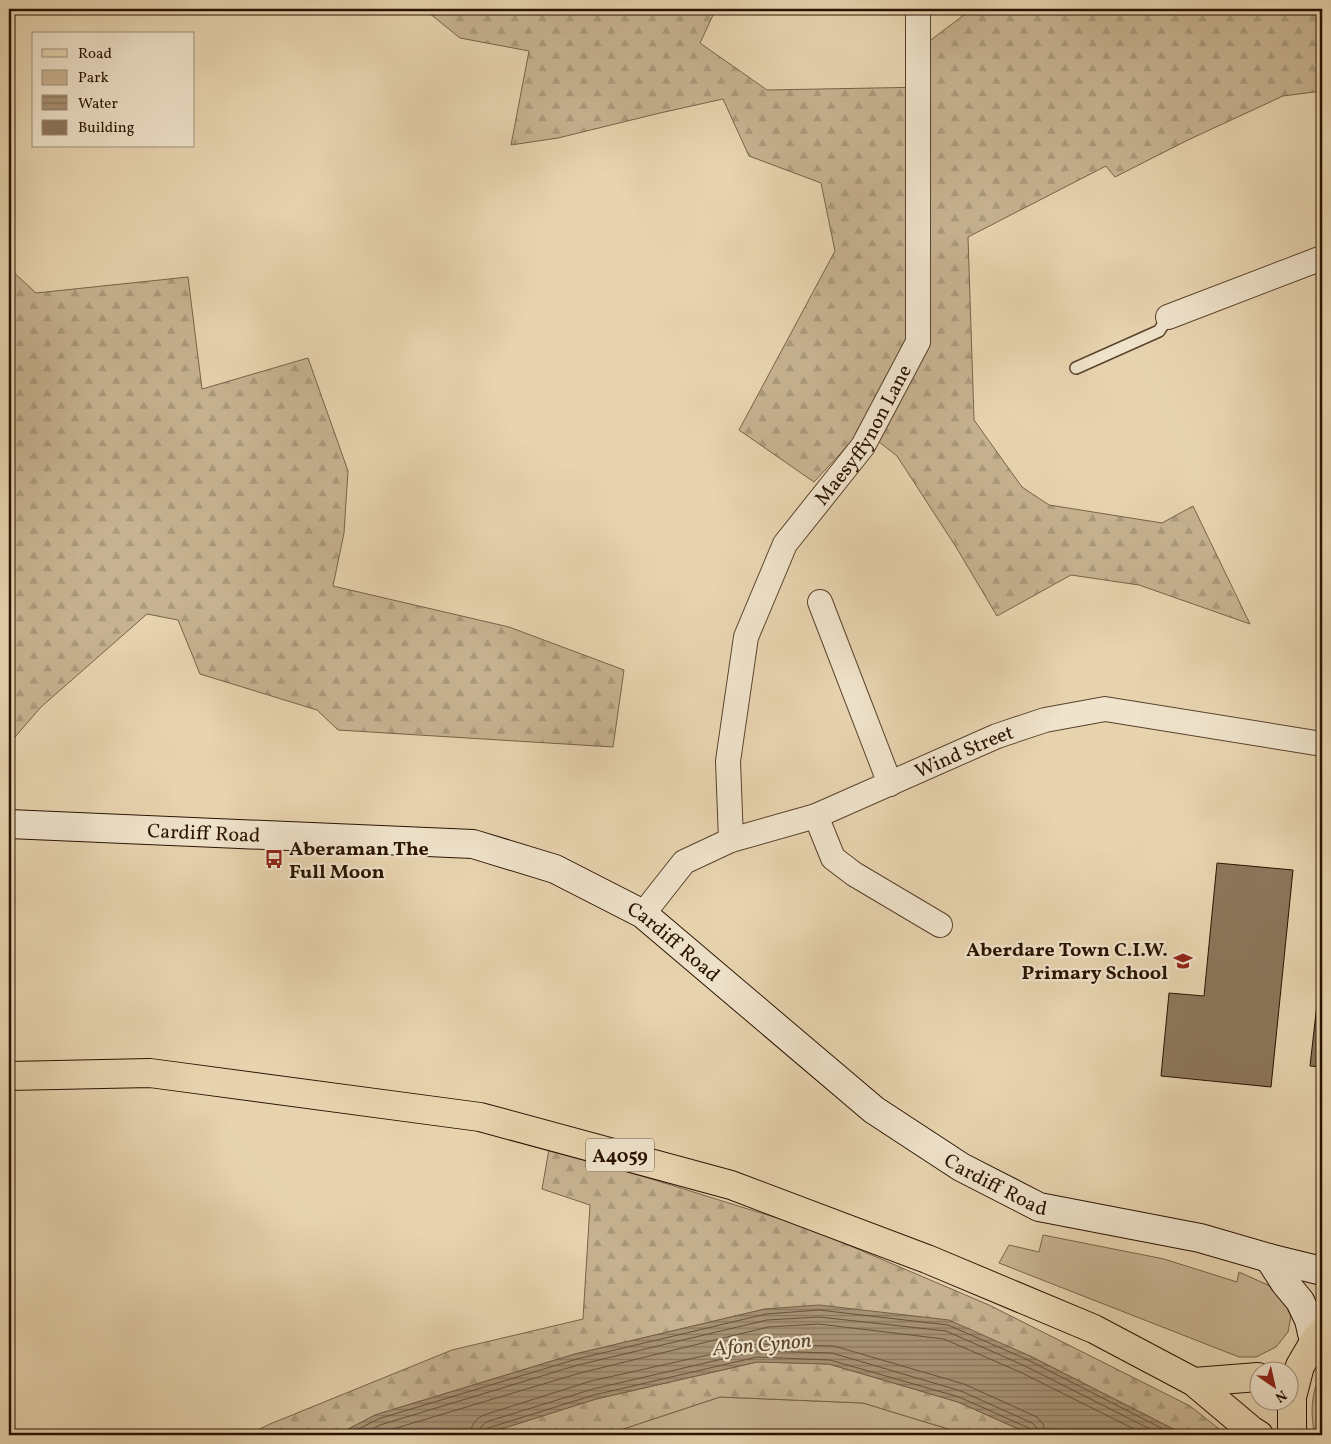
<svg xmlns="http://www.w3.org/2000/svg" width="1331" height="1444" font-family="Vollkorn,serif">
<defs>
<pattern id="forest-firs" width="22" height="20" patternUnits="userSpaceOnUse" patternTransform="scale(1.25)"><rect width="22" height="20" fill="#c7b391"/><path d="M5 1l3.5 6h-7zM16 11l3.5 6h-7z" fill="#ab997b"/></pattern>
<pattern id="water-rules" width="6" height="5" patternUnits="userSpaceOnUse" patternTransform="scale(1.25)"><rect width="6" height="5" fill="#a79274"/><path d="M0 2.5h6" fill="none" stroke="#88765d"/></pattern>
</defs>
<rect width="100%" height="100%" fill="#e7d4af"/>
<filter id="stains"><feTurbulence type="fractalNoise" baseFrequency=".004" numOctaves="4"/><feColorMatrix values="0 0 0 0 .2 0 0 0 0 .09 0 0 0 0 .02 0 0 0 .5 -.17"/></filter>
<radialGradient id="worn" r=".72"><stop offset=".6" stop-color="#630" stop-opacity="0"/><stop offset="1" stop-color="#630" stop-opacity=".3"/></radialGradient>
<path fill="#c7b391" stroke="#786248" d="M1043,1235L1164,1259L1237,1282L1239,1272L1268,1285L1285,1303L1291,1316L1288,1332L1276,1347L1256,1357H1239L999,1263L1009,1245L1039,1252Z
M1322,1371V1435H1315C1310,1413 1311,1392 1322,1371Z
M720,1397L863,1403L968,1435H762L711,1429L692,1435H605Z"/>
<path fill="url(#forest-firs)" stroke="#786248" d="M424,9H718L714,13L700,43L767,90L929,87L928,42L972,9H1322V91L1283,96L1188,140L1115,177L1106,166L968,237L974,420L1022,487L1049,505L1162,523L1193,506L1250,624L1139,585L1071,575L997,616L956,547L897,456L863,429L814,482L739,430L835,251L821,183L749,156L723,99L660,113L558,138L511,145L529,51L460,38Z
M9,268L36,293L188,277L202,389L308,358L348,471L344,533L333,586L509,627L624,670L613,747L338,730L317,710L200,674L178,620L147,614L41,707L9,744Z
M549,1149L613,1167L806,1227L989,1305L1190,1406L1227,1435H1185L1030,1356L765,1309L575,1354L375,1415L337,1435H247L270,1424L452,1350L583,1319L590,1205L542,1189Z
M757,1362L829,1364L958,1402L1032,1435H968L863,1403L720,1397L605,1435H482L596,1399Z"/>
<path fill="url(#water-rules)" stroke="#755f46" d="M819,1305L949,1320L1030,1356L1185,1435H1032L958,1402L829,1364L757,1362L596,1399L482,1435H337L375,1415L575,1354L765,1309Z"/>
<g fill="none" stroke-linecap="round" stroke-linejoin="round">
<path stroke="#68523a" stroke-width="1" d="M347,1435L378,1419L577,1359L766,1314L819,1310L948,1325L1028,1360L1175,1435
M361,1435L380,1425L578,1365L767,1320L819,1317L946,1331L1025,1366L1162,1435
M377,1435L383,1432L580,1373L768,1327L819,1324L944,1339L1022,1373L1146,1435
M470,1435C471,1425 475,1419 484,1415L591,1381L757,1344L834,1346L964,1384L1037,1417L1043,1424L1046,1435
M478,1435L480,1428L486,1422L593,1389L757,1351L832,1353L961,1391L1032,1423L1037,1428L1038,1435
M484,1435L485,1431L488,1428L594,1395L757,1357L830,1360L959,1397L1029,1428L1032,1431V1435"/>
</g>
<path fill="#8c775b" stroke="#2a1200" d="M1217,863L1293,870L1271,1087L1161,1076L1169,993L1204,996Z
M1322,960V1067L1310,1066Z"/>
<g fill="none" stroke-linecap="round" stroke-linejoin="round">
<g stroke="#59422c" stroke-width="14">
<path id="lane" d="M1076,368L1159,331L1168,317"/>
</g>
<g stroke="#59422c" stroke-width="26">
<g id="street">
<path d="M1168,317L1322,258"/>
<path d="M820,602L890,784"/>
<path d="M816,816L833,858L854,874L940,925"/>
<path id="s1" d="M731,840L728,761L746,637L785,544L863,446L918,342V9"/>
<path id="s2" d="M643,914L684,862L731,840L816,816L997,736L1045,720L1105,709L1322,744"/>
</g>
</g>
<g stroke="#2a1200" stroke-width="30">
<g id="secondary">
<path id="s3" d="M9,824L473,844L555,869L643,914L874,1110L961,1167L1039,1207L1200,1238L1269,1258L1322,1271"/>
<path d="M1269,1258L1285,1283L1300,1301L1309,1320L1314,1342"/>
</g>
</g>
<g stroke="#2a1200" stroke-width="30">
<path id="primary" d="M9,1076L150,1073L480,1117L731,1185L927,1259L1094,1329L1194,1382L1251,1430L1259,1435
M1194,1382L1258,1377
M1293,1435L1292,1428V1397L1300,1366L1314,1342L1322,1332"/>
</g>
<use href="#lane" stroke="#efe3cb" stroke-width="11"/>
<use href="#street" stroke="#efe3cb" stroke-width="24"/>
<use href="#secondary" stroke="#efe3cb" stroke-width="28"/>
<use href="#primary" stroke="#e7d4af" stroke-width="28"/>
</g>
<defs>
<g id="bus-bare" transform="scale(1.5)"><path d="M-5-6H5V4H4V6H2V4H-2V6H-4V4H-5ZM-3.5-4V0h7V-4ZM-3.5 1.2v1.5H-2V1.2ZM2 1.2v1.5H3.5V1.2Z" fill="#8f2418" stroke="#efe3cb" stroke-width="2.5" paint-order="stroke"/></g>
<g id="school-bare" transform="scale(1.5)"><path d="M0-5L7-2L0 1L-7-2ZM-4 1L0 2.5L4 1V4Q0 6-4 4Z" fill="#8f2418" stroke="#efe3cb" stroke-width="2.5" paint-order="stroke"/></g>
</defs>
<g fill-rule="evenodd">
<use href="#bus-bare" x="274" y="859"/>
<use href="#school-bare" x="1183" y="961"/>
</g>
<g text-anchor="middle" stroke-width="4.5" stroke-linejoin="round" paint-order="stroke">
<rect fill="#efe3cb" stroke="#65513d" stroke-width="1" x="586" y="1138.5" width="68" height="33" rx="4"/>
<g font-size="19" font-weight="bold" fill="#2a1200">
<text x="620" y="1162">A4059</text>
</g>
<g font-size="20" fill="#2a1200" stroke="#efe3cb">
<text dy="7" stroke="none"><textPath href="#s1" startOffset="440">Maesyffynon Lane</textPath></text>
<text dy="7" stroke="none"><textPath href="#s2" startOffset="368">Wind Street</textPath></text>
<text dy="7" stroke="none"><textPath href="#s3" startOffset="195">Cardiff Road</textPath></text>
<text dy="7" stroke="none"><textPath href="#s3" startOffset="690">Cardiff Road</textPath></text>
<text dy="7" stroke="none"><textPath href="#s3" startOffset="1095">Cardiff Road</textPath></text>
</g>
<g font-size="20" font-weight="bold" fill="#2a1200" stroke="#efe3cb" text-anchor="start">
<text x="289" y="855">Aberaman The<tspan x="289" dy="23">Full Moon</tspan></text>
<text x="1168" y="956" text-anchor="end">Aberdare Town C.I.W.<tspan x="1168" dy="23">Primary School</tspan></text>
</g>
<g font-size="21" font-style="italic" fill="#5c452e" stroke="#efe3cb">
<text transform="translate(762 1344) rotate(-5)" y="7">Afon Cynon</text>
</g>
</g>
<rect width="1331" height="1444" fill="none" stroke="#e7d4af" stroke-width="30"/>
<rect x="10" y="10" width="1311" height="1424" fill="none" stroke="#2a1200" stroke-width="2.5"/>
<rect x="15" y="15" width="1301" height="1414" fill="none" stroke="#2a1200"/>
<rect x="32" y="32" width="162" height="115" fill="#efe3cb" stroke="#a08f7a"/>
<rect x="42" y="49" width="25" height="8" fill="#e7d4af" stroke="#a08f7a"/>
<text x="78" y="58" font-size="15" fill="#2a1200">Road</text>
<rect x="42" y="70" width="25" height="15" fill="#c7b391" stroke="#a08f7a"/>
<text x="78" y="82" font-size="15" fill="#2a1200">Park</text>
<rect x="42" y="95" width="25" height="15" fill="url(#water-rules)" stroke="#a08f7a"/>
<text x="78" y="108" font-size="15" fill="#2a1200">Water</text>
<rect x="42" y="120" width="25" height="15" fill="#8c775b" stroke="#a08f7a"/>
<text x="78" y="132" font-size="15" fill="#2a1200">Building</text>
<g transform="translate(1274 1386) rotate(146)"><circle r="24" fill="#efe3cb" stroke="#a08f7a"/>
<path d="M0-4L9 19L0 12L-9 19Z" fill="#8f2418"/>
<text y="-8" font-size="14" font-weight="bold" text-anchor="middle" fill="#2a1200">N</text>
</g>
<rect width="100%" height="100%" filter="url(#stains)"/>
<rect width="100%" height="100%" fill="url(#worn)"/>
</svg>
